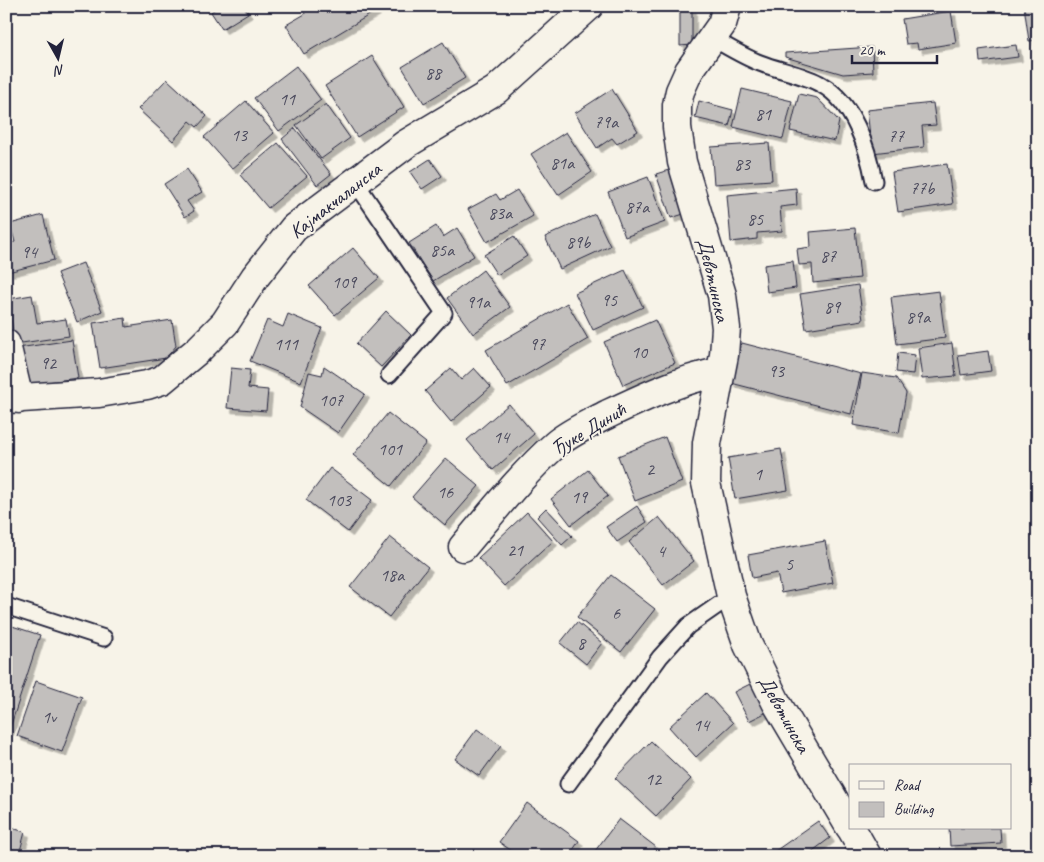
<svg xmlns="http://www.w3.org/2000/svg" width="1044" height="862" font-family="Caveat,sans-serif">
<defs>
<filter id="shadow"><feDropShadow dx="4.5" dy="4.5" stdDeviation="0" flood-color="#0004"/></filter>
</defs>
<rect width="100%" height="100%" fill="#f7f3e8"/>
<filter id="ink" filterUnits="userSpaceOnUse"><feTurbulence type="fractalNoise" baseFrequency=".02" numOctaves="2"/><feDisplacementMap in="SourceGraphic" scale="10" xChannelSelector="R" yChannelSelector="G"/><feConvolveMatrix kernelMatrix="1 2 1 2 8 2 1 2 1" color-interpolation-filters="sRGB"/></filter>
<g filter="url(#ink)">
<path fill="#c2bfbd" stroke="#22223b" filter="url(#shadow)" d="M219,6H243L248,13L222,29L211,12Z
M373,6L376,11L304,54L286,25L305,14L302,6Z
M1024,6H1038V40L1029,41Z
M680,8H692V45L680,46Z
M951,11L956,43L918,49L917,43L906,44L902,19Z
M443,42L465,78L424,103L402,67Z
M1016,45L1018,57L980,62L979,50Z
M872,47L873,72L843,74L785,57V53Z
M372,56L404,107L357,137L325,86Z
M296,66L321,100L279,131L254,98Z
M167,79L207,116L197,127L190,121L173,141L138,109Z
M612,89L638,131L617,144L612,138L597,148L575,113Z
M742,89L792,101L783,139L733,127Z
M799,94L817,98L839,121L835,141L790,131Z
M246,101L274,133L232,169L204,137Z
M699,101L733,110L729,126L695,118Z
M933,103L936,125L922,126L924,147L872,153L867,110Z
M326,104L350,138L321,159L296,125Z
M295,128L331,174L317,185L282,139Z
M566,132L592,172L558,195L531,154Z
M278,143L307,176L268,208L240,175Z
M769,143L772,180L714,184L711,147Z
M430,159L442,176L422,189L410,172Z
M947,164L953,204L898,212L892,172Z
M187,169L202,192L187,201L194,211L185,217L164,184Z
M672,169L687,213L671,218L656,174Z
M648,177L665,222L625,237L608,192Z
M796,188L797,205L780,207L782,231L757,233V239L731,242L727,195Z
M517,190L533,216L487,242L468,209L496,194L500,200Z
M595,214L610,246L560,269L545,237Z
M43,215L54,260L8,272L6,244L15,242L10,224Z
M436,226L443,237L457,228L474,256L433,281L409,243Z
M855,228L860,278L813,283L812,264L799,265L797,249L811,247L810,232Z
M514,236L527,256L497,275L484,255Z
M353,248L379,278L335,315L309,286Z
M793,261L796,288L767,292L764,265Z
M83,263L102,311L77,322L57,273Z
M483,270L510,307L473,334L447,298Z
M625,270L643,307L593,330L575,293Z
M858,285L863,320L806,329L800,294Z
M939,291L945,338L897,344L891,297Z
M32,295L37,323L66,319L69,336L15,344L8,299Z
M567,303L588,339L507,386L486,350Z
M386,311L411,335L381,367L356,344Z
M288,314L322,328L301,382L250,361L267,320L283,327Z
M125,318L126,327L172,320L176,346L166,358L100,368L93,323Z
M655,320L675,363L623,385L604,342Z
M72,340L78,378L24,385L18,348Z
M742,343L861,374L851,414L731,383Z
M952,343L956,376L922,379L918,348Z
M988,351L991,371L961,375L958,355Z
M898,353L915,355L913,374L896,372Z
M324,366L365,394L338,433L300,407L309,372L322,375Z
M231,368L250,370L248,388L268,390L266,411L227,408Z
M451,368L461,380L474,368L491,387L451,422L425,391Z
M862,373L896,378L906,393L899,433L853,425Z
M509,404L534,434L493,470L467,440Z
M388,413L426,443L391,486L353,455Z
M665,437L682,482L635,501L618,456Z
M781,449L788,490L735,499L728,458Z
M446,458L479,486L445,525L412,497Z
M330,468L372,500L348,532L306,500Z
M588,470L608,496L571,525L551,499Z
M637,506L647,522L617,542L606,527Z
M546,508L572,536L562,545L537,517Z
M527,512L553,541L504,586L478,558Z
M659,517L694,561L663,585L629,542Z
M390,537L428,567L389,617L350,587Z
M825,541L833,583L781,593L777,573L752,578L748,555Z
M611,575L655,609L621,652L577,617Z
M577,622L602,643L586,664L560,643Z
M6,624L40,635L9,731L6,730Z
M36,681L82,697L62,752L17,736Z
M752,683L767,712L749,721L734,692Z
M706,693L733,723L696,757L669,727Z
M477,729L501,746L479,776L455,759Z
M651,741L691,779L656,816L615,778Z
M527,803L579,841L569,856H519L499,842Z
M619,819L656,847L649,856H600L595,851Z
M818,821L830,838L806,856H768Z
M6,826L25,832L20,851L6,847Z
M949,828H1000L1001,843L950,846Z"/>
<g fill="none" stroke-linecap="round" stroke-linejoin="round">
<g stroke="#22223b" stroke-width="19">
<path id="service" d="M712,38C728,47 744,57 760,63C780,71 804,74 822,85C853,102 868,149 874,181
M356,183L444,313L389,375
M6,606L104,638
M568,784L660,657L688,626L731,596"/>
</g>
<g stroke="#22223b" stroke-width="31">
<path id="minor" d="M727,6L722,24L689,71L680,91L677,105V127L682,162L722,295L726,328L724,355L707,443L706,483L731,596L748,645L776,702L850,827
M6,344L19,399
M6,399L99,393L147,385L162,380L198,350L225,323L255,277L294,228L406,144L496,90L589,6
M463,547C492,513 521,475 555,445C570,432 591,423 608,414C644,397 680,380 719,372
M851,828L867,856"/>
</g>
<use href="#service" stroke="#f7f3e8" stroke-width="15"/>
<use href="#minor" stroke="#f7f3e8" stroke-width="28"/>
</g>
</g>
<g text-anchor="middle" stroke-width="4" stroke-linejoin="round" paint-order="stroke">
<g font-size="18" fill="#4a495c">
<text x="433" y="79">88</text>
<text x="287" y="105">11</text>
<text x="763" y="120">81</text>
<text x="606" y="128">79a</text>
<text x="239" y="141">13</text>
<text x="896" y="142">77</text>
<text x="562" y="169">81a</text>
<text x="742" y="170">83</text>
<text x="922" y="194">77b</text>
<text x="637" y="213">87a</text>
<text x="500" y="219">83a</text>
<text x="755" y="225">85</text>
<text x="578" y="248">89b</text>
<text x="442" y="256">85a</text>
<text x="29" y="258">94</text>
<text x="828" y="262">87</text>
<text x="344" y="288">109</text>
<text x="609" y="306">95</text>
<text x="478" y="308">91a</text>
<text x="832" y="313">89</text>
<text x="918" y="323">89a</text>
<text x="286" y="350">111</text>
<text x="537" y="350">97</text>
<text x="639" y="358">10</text>
<text x="48" y="369">92</text>
<text x="776" y="377">93</text>
<text x="331" y="406">107</text>
<text x="501" y="443">14</text>
<text x="390" y="455">101</text>
<text x="650" y="475">2</text>
<text x="758" y="480">1</text>
<text x="445" y="498">16</text>
<text x="579" y="503">19</text>
<text x="339" y="506">103</text>
<text x="515" y="556">21</text>
<text x="661" y="557">4</text>
<text x="789" y="570">5</text>
<text x="392" y="581">18a</text>
<text x="616" y="619">6</text>
<text x="581" y="649">8</text>
<text x="49" y="723">1v</text>
<text x="701" y="731">14</text>
<text x="653" y="785">12</text>
</g>
<g font-size="20" fill="#22223b" stroke="#f7f3e8">
<text transform="translate(335 200) rotate(-38)" y="7">Кајмакчаланска</text>
<text transform="translate(714 280) rotate(77)" y="7">Девотинска</text>
<text transform="translate(588 429) rotate(-31)" y="7">Ђуке Динић</text>
<text transform="translate(785 714) rotate(61)" y="7">Девотинска</text>
</g>
</g>
<rect width="1044" height="862" fill="none" stroke="#f7f3e8" stroke-width="25"/>
<rect x="12" y="12" width="1019" height="837" fill="none" stroke="#22223b" stroke-width="2" filter="url(#ink)"/>
<rect x="849" y="764" width="162" height="65" fill="#f7f3e8" stroke="#a29fa3"/>
<rect x="859" y="781" width="25" height="8" fill="#f7f3e8" stroke="#a29fa3"/>
<text x="894" y="790" font-size="15" fill="#22223b">Road</text>
<rect x="859" y="802" width="25" height="15" fill="#c2bfbd" stroke="#a29fa3"/>
<text x="894" y="814" font-size="15" fill="#22223b">Building</text>
<g transform="translate(58 58) rotate(172)" stroke="#f7f3e8" stroke-width="4" paint-order="stroke">
<path d="M0-4L9 19L0 12L-9 19Z" fill="#22223b"/>
<text y="-8" font-size="14" font-weight="bold" text-anchor="middle" fill="#22223b">N</text>
</g>
<path d="M852 55v8h85v-8" fill="none" stroke="#22223b" stroke-width="2.5"/>
<text x="859" y="55" font-size="15" fill="#22223b" stroke="#f7f3e8" stroke-width="4" paint-order="stroke">20 m</text>
</svg>
